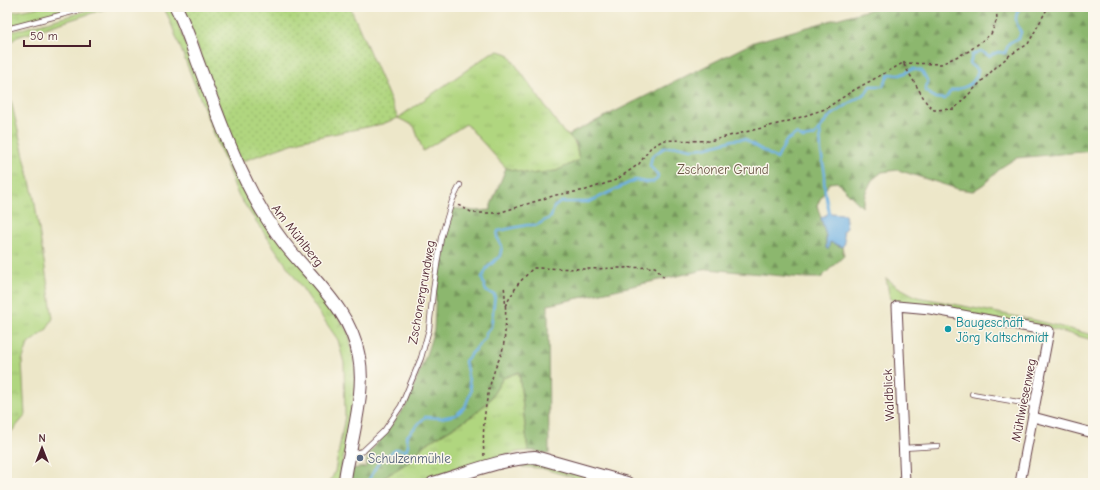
<svg xmlns="http://www.w3.org/2000/svg" width="1100" height="490" font-family="'Comic Neue',sans-serif">
<defs>
<pattern id="grass-tufts" width="24" height="20" patternUnits="userSpaceOnUse"><rect width="24" height="20" fill="#b0d67f"/><path d="M3 7l-1-3M5 7V3M7 7l1-3M15 17l-1-3M17 17v-4M19 17l1-3" fill="none" stroke="#99b76e"/></pattern>
<pattern id="forest-firs" width="22" height="20" patternUnits="userSpaceOnUse"><rect width="22" height="20" fill="#8cb76e"/><path d="M5 1l3.5 6h-7zM16 11l3.5 6h-7z" fill="#74945b"/></pattern>
<pattern id="garden-dots" width="8" height="8" patternUnits="userSpaceOnUse"><rect width="8" height="8" fill="#b0d67f"/><path d="M2 2h.1M6 6h.1" fill="none" stroke="#99b76e" stroke-width="1.8" stroke-linecap="round"/></pattern>
</defs>
<rect width="100%" height="100%" fill="#fbf7ec"/>
<filter id="ink" filterUnits="userSpaceOnUse"><feTurbulence type="fractalNoise" baseFrequency=".025" numOctaves="2"/><feDisplacementMap in="SourceGraphic" scale="8" xChannelSelector="R" yChannelSelector="G"/><feConvolveMatrix kernelMatrix="1 2 1 2 8 2 1 2 1" color-interpolation-filters="sRGB"/></filter>
<filter id="wash" filterUnits="userSpaceOnUse"><feTurbulence type="fractalNoise" baseFrequency=".012" numOctaves="4" result="noise"/><feDisplacementMap in="SourceGraphic" scale="16" xChannelSelector="R" yChannelSelector="G"/><feGaussianBlur stdDeviation="0.9" result="paint"/><feColorMatrix in="noise" values="0 0 0 0 0 0 0 0 0 0 0 0 0 0 0 0 0 1.4 0 .05"/><feComposite in="paint" operator="in"/></filter>
<g filter="url(#wash)">
<rect width="100%" height="100%" fill="#ede7c9"/>
<path fill="url(#grass-tufts)" stroke="#7d7a55" d="M40,7H84L7,27V11L13,12Z
M101,7H111L17,37L7,45V33Z
M163,7H172L233,168L327,301L349,334L357,379L339,483H328L332,478L335,471L345,416L344,363L338,340L238,195L168,16Z
M499,51L508,54L564,133C576,138 577,149 579,160L556,171L530,174L506,168L466,124L423,151L414,126L398,118L491,53Z
M7,84L34,198L53,318L47,329L28,344L22,361L25,416L7,437Z
M886,278L898,287L917,297L1034,320L1093,335V340L1052,329L908,304L890,299Z
M519,372L528,451L518,452L498,457L410,483H380L382,479L410,461L424,445L472,416L489,401L503,378Z
M532,461L612,483H592L541,468L522,467L521,462Z"/>
<path fill="url(#forest-firs)" stroke="#6b6b4c" d="M879,7H1093V151L1016,158L1002,167L984,184L973,191L958,189L898,170L882,172L872,180L866,192L862,207L837,182L829,183L817,205L826,236V248L830,242L842,247L844,256L834,265L821,278H804L708,269L548,305L549,454L535,451H528L519,372L503,378L489,401L472,416L424,445L410,461L382,479L380,483H352L350,478V469L366,467L368,455L406,406L425,358L434,330L436,292L445,237L453,208L475,211L491,210V205L506,168L530,174L556,171L579,160L576,143L568,135L754,42Z"/>
<path fill="url(#garden-dots)" stroke="#7d7a55" d="M183,7H350L398,118L382,124L303,140L240,162Z"/>
<path fill="#6eb1e3" stroke="#5c6887" d="M829,213L845,214L847,228L843,232L845,243L842,247L830,242L828,250L826,248V236L821,218Z"/>
<g fill="none" stroke-linecap="round" stroke-linejoin="round">
<path stroke="#6eb1e3" stroke-width="2.5" d="M820,130L821,152L825,174L824,179L825,192L829,213
M367,483L380,460L397,449L406,451L408,445L406,437L425,417L441,418L456,415L465,407L471,391L465,361L485,338L486,333L491,327L495,295L486,291L482,278L487,268L500,256L502,246L497,237L498,231L527,225H537L551,217L554,207L561,202H589L635,180L646,182H653L657,179L658,175L650,166L652,156L664,148L677,146L691,149L704,148L733,140L744,139L777,159L786,141L796,134L803,138L814,136L829,117L853,101L866,93L870,86H883L889,74L900,75L913,69L922,71L928,82L925,90L935,98L945,99L951,91C964,88 975,85 978,71L970,64L972,55L981,51L989,56L998,52L1005,53L1009,43L1019,38L1021,32C1015,23 1014,17 1020,7"/>
</g>
</g>
<g filter="url(#ink)">
<g fill="none" stroke-linecap="round" stroke-linejoin="round">
<g stroke="#623d43" stroke-width="6">
<path id="lane" d="M7,29L91,7
M972,394L1035,405
M903,448L938,446
M351,454L363,451L384,431L401,406L421,358L429,329L433,291L441,238L452,201L460,185"/>
</g>
<g stroke="#623d43" stroke-width="11">
<path id="street" d="M1033,417L1093,433
M905,483L897,306L930,309L1049,331L1020,483"/>
</g>
<g stroke="#623d43" stroke-width="14">
<path id="secondary" d="M176,7C185,24 191,43 197,60C221,123 242,189 284,243C312,279 351,310 359,357C365,387 355,424 350,453C348,463 345,473 345,483
M433,483C467,473 500,459 535,457L627,483"/>
</g>
<path stroke="#623d43" stroke-width="1.5" stroke-dasharray="3 3" stroke-linecap="butt" d="M903,63L941,64L969,51L991,34L997,19L996,7
M458,205L473,213H498L556,195L586,190L616,180L639,164L651,147L664,140L709,141L786,122L825,109L854,90L903,63L926,102L934,110L954,109L996,67L1010,55L1028,44L1047,9L1057,7
M505,306L518,284L533,268L587,269L655,267L665,279
M484,456C482,428 485,399 494,372C496,365 500,358 502,352C507,333 506,304 504,285"/>
<use href="#lane" stroke="#fff" stroke-width="4.5"/>
<use href="#street" stroke="#fff" stroke-width="9"/>
<use href="#secondary" stroke="#fff" stroke-width="12"/>
</g>
</g>
<circle fill="#0f9aa8" stroke="#fbf7ec" stroke-width="1.5" cx="948" cy="329" r="4"/>
<circle fill="#5c6f8a" stroke="#fbf7ec" stroke-width="1.5" cx="360" cy="458" r="4"/>
<g text-anchor="middle" stroke-width="3" stroke-linejoin="round" paint-order="stroke">
<g font-size="13" fill="#695644" stroke="#fbf7ec">
<text x="723" y="174">Zschoner Grund</text>
</g>
<g font-size="13" fill="#4a1f2b" stroke="#fbf7ec">
<text transform="translate(298 235) rotate(52)" y="5">Am Mühlberg</text>
<text transform="translate(421 292) rotate(-80)" y="5">Zschonergrundweg</text>
<text transform="translate(888 395) rotate(-93)" y="5">Waldblick</text>
<text transform="translate(1023 400) rotate(-79)" y="5">Mühlwiesenweg</text>
</g>
<g font-size="13" fill="#0d838f" stroke="#fbf7ec" text-anchor="start">
<text x="956" y="327">Baugeschäft<tspan x="956" dy="15">Jörg Kaltschmidt</tspan></text>
</g>
<g font-size="13" fill="#4e5e75" stroke="#fbf7ec" text-anchor="start">
<text x="368" y="463">Schulzenmühle</text>
</g>
</g>
<rect width="1100" height="490" fill="none" stroke="#fbf7ec" stroke-width="24"/>
<g transform="translate(42 448)" stroke="#fbf7ec" stroke-width="3" paint-order="stroke">
<path d="M0-3L7 15L0 10L-7 15Z" fill="#4a1f2b"/>
<text y="-6" font-size="11" font-weight="bold" text-anchor="middle" fill="#4a1f2b">N</text>
</g>
<path d="M24 40v6h66v-6" fill="none" stroke="#4a1f2b" stroke-width="2"/>
<text x="30" y="40" font-size="12" fill="#4a1f2b" stroke="#fbf7ec" stroke-width="3" paint-order="stroke">50 m</text>
</svg>
